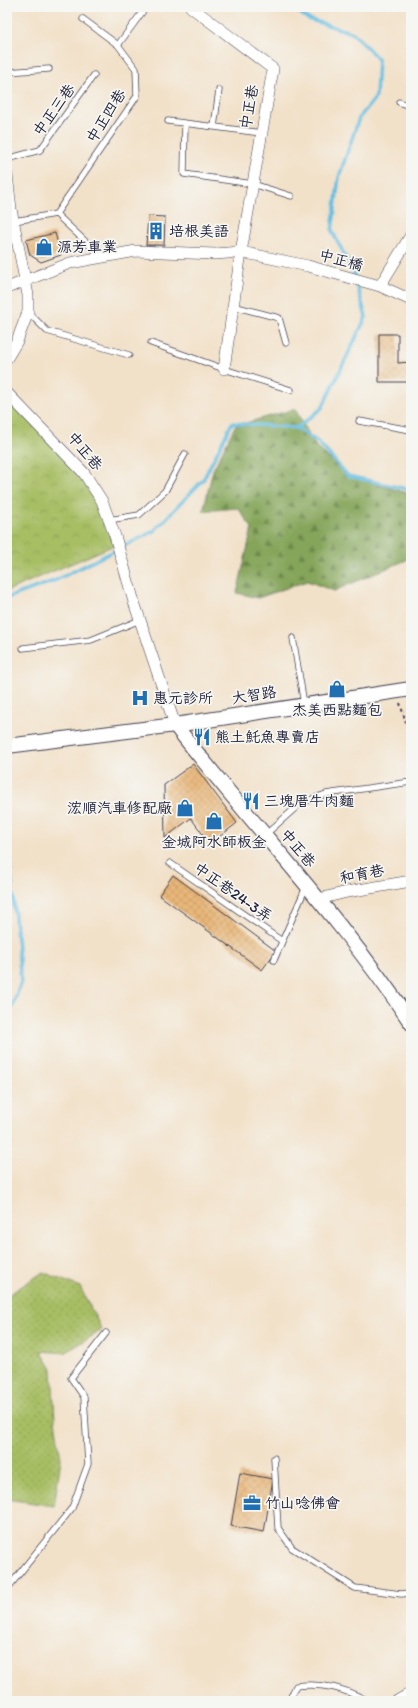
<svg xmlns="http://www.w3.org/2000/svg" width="418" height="1708" font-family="Itim,'LXGW WenKai TC',sans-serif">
<defs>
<pattern id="grass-dots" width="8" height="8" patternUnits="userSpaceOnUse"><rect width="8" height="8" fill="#a7be64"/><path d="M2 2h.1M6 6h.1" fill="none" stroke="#8fa358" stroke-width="1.8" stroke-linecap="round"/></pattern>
<pattern id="forest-firs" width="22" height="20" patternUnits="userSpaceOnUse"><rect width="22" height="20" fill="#85a55a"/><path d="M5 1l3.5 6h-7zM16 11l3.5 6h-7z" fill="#6c864c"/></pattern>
<pattern id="park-crowns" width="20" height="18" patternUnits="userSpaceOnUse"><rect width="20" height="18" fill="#a7be64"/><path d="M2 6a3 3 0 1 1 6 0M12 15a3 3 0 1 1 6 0" fill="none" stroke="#8fa358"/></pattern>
<pattern id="building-cross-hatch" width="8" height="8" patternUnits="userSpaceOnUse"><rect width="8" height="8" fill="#e9b779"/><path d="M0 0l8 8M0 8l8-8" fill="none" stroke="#c89d6a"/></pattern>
</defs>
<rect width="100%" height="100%" fill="#f6f6f2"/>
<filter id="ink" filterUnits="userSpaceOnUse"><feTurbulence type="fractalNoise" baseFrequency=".025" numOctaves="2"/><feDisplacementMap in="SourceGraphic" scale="8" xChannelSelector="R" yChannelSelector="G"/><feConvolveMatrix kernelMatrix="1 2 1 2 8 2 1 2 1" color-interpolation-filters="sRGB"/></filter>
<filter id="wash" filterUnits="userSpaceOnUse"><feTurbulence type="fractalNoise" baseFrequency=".012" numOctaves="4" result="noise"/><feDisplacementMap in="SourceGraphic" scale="16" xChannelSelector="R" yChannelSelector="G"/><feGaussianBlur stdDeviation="0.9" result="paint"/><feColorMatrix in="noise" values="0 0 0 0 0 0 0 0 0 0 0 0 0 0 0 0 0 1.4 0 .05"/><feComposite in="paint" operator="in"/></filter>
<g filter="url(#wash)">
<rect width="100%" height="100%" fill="#f2e1c9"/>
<path fill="url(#grass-dots)" stroke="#647050" d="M43,1272L80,1287L102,1330L65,1353L41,1351L52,1369L55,1420L61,1459L54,1506L7,1499V1296Z"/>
<path fill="url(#forest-firs)" stroke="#54644a" d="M295,409L315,445L348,476L411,494V558L334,591L307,581L258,598L237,593L252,528L238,508L203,511L213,470L235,426Z"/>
<path fill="url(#park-crowns)" stroke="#647050" d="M7,393L84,473L117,544L7,591Z"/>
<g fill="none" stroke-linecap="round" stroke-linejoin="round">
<path stroke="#64bee2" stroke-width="3.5" d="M297,428L319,443L348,476L411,490
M7,598L54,581L154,531L203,480L232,423L297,428L322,408L366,317L353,271L332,231L339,177L359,118L376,97L378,59L353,33L308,19L292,7
M7,854L10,864L21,982L7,1022"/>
</g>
<g id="blocks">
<path fill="url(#building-cross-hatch)" d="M148,216L165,217L164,245H146Z
M55,233L61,255L41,262L30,255L26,240Z
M379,334H398V363L411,362V382H379Z
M193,764L237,823L210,844L191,818L165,838L164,785Z
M173,875L276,951L262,970L159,895Z
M240,1473L273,1479L264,1532L231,1526Z"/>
</g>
</g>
<g filter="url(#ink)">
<use href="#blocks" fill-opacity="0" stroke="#413f50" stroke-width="1"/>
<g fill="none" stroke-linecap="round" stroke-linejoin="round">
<g stroke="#413f50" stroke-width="7">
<path id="service" d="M118,45L146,7
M7,72L49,69
M399,102L409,106L411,105
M168,121L262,133
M185,124L184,174L253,184L291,196
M214,127L219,90
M7,159L40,150L94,75
M56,214L102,257
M14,221L56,214L137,96L136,69L118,45L83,19
M233,306L279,318L286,343
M28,312L47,331L129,355
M151,343L224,369L291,390
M359,421L411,430
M109,520L139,515L165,491L185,454
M293,638L304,704
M23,648L91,640L140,620
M265,835L301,803L326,794L411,782
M170,863L282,941
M274,960L306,887
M274,1458L278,1528L292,1548L355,1588L401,1594L411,1593
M7,1589L72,1508L88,1464L84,1397L71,1378L106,1333
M289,1701L296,1686C323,1682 345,1689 368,1701"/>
</g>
<g stroke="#413f50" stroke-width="12">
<path id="minor" d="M191,7L273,69L241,252L224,369
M7,175L11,209L28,295V312L17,341L7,358
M380,286L411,235
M7,288L70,263L136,251L215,254L241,252L308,266L380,286L411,300
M7,393L84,473L102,501L115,536L134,602L175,725
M319,899L347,892L411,881
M397,1701L411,1693"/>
</g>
<g stroke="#413f50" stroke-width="16">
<path id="tertiary" d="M175,725C252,825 341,917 411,1023
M7,746L175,725L411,689"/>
</g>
<path stroke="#413f50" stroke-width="2" stroke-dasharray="3 3" stroke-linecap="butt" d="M400,703L406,723L411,730
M7,1670L10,1669"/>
<use href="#service" stroke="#fff" stroke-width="5.5"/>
<use href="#minor" stroke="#fff" stroke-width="11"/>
<use href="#tertiary" stroke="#fff" stroke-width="14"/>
</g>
</g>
<defs>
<g id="building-bare" transform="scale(1.38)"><path d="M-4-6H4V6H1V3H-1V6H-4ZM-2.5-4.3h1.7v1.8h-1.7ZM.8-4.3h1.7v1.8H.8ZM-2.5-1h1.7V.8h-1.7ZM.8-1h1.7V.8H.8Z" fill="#1f6fb2" stroke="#f6f6f2" stroke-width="2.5" paint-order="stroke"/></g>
<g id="shop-bare" transform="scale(1.38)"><path d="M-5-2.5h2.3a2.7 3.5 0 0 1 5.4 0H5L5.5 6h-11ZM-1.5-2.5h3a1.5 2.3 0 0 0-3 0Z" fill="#1f6fb2" stroke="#f6f6f2" stroke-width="2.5" paint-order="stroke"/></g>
<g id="hospital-bare" transform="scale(1.38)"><path d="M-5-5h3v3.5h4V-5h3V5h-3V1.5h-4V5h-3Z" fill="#1f6fb2" stroke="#f6f6f2" stroke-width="2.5" paint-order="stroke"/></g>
<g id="restaurant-bare" transform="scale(1.38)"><path d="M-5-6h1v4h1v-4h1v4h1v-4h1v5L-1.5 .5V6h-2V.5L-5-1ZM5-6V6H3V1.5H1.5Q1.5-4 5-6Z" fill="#1f6fb2" stroke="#f6f6f2" stroke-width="2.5" paint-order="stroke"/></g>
<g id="office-bare" transform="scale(1.38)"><path d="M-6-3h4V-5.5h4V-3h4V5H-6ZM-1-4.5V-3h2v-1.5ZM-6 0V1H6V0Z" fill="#1f6fb2" stroke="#f6f6f2" stroke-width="2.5" paint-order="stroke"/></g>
</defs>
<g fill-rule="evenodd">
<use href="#building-bare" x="156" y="231"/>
<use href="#shop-bare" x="44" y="247"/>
<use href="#shop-bare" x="337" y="689"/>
<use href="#hospital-bare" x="140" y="698"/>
<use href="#restaurant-bare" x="202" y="737"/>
<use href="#restaurant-bare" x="251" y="801"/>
<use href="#shop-bare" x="185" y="808"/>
<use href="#shop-bare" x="214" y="821"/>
<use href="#office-bare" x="252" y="1503"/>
</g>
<g text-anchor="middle" stroke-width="3.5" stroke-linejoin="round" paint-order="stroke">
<g font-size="15" fill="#22223b" stroke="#f6f6f2">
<text transform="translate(249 107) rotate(-80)" y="5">中正巷</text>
<text transform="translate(54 110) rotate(-54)" y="5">中正三巷</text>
<text transform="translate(106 116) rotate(-58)" y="5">中正四巷</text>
<text transform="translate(341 260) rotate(15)" y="5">中正橋</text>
<text transform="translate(85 451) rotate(50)" y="5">中正巷</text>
<text transform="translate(254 695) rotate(-9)" y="5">大智路</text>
<text transform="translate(298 848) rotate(50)" y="5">中正巷</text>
<text transform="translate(362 874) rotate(-11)" y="5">和育巷</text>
<text transform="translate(233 892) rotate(35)" y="5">中正巷24-3弄</text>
</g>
<g font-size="15" fill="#22223b" stroke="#f6f6f2" text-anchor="start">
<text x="169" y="236">培根美語</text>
<text x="57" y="252">源芳車業</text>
<text x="153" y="703">惠元診所</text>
<text x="337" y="715" text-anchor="middle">杰美西點麵包</text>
<text x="215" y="742">熊土魠魚專賣店</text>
<text x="264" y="806">三塊厝牛肉麵</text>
<text x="172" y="813" text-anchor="end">浤順汽車修配廠</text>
<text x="214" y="847" text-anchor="middle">金城阿水師板金</text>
<text x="265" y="1508">竹山唸佛會</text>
</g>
</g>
<rect width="418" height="1708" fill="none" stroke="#f6f6f2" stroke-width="24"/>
</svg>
